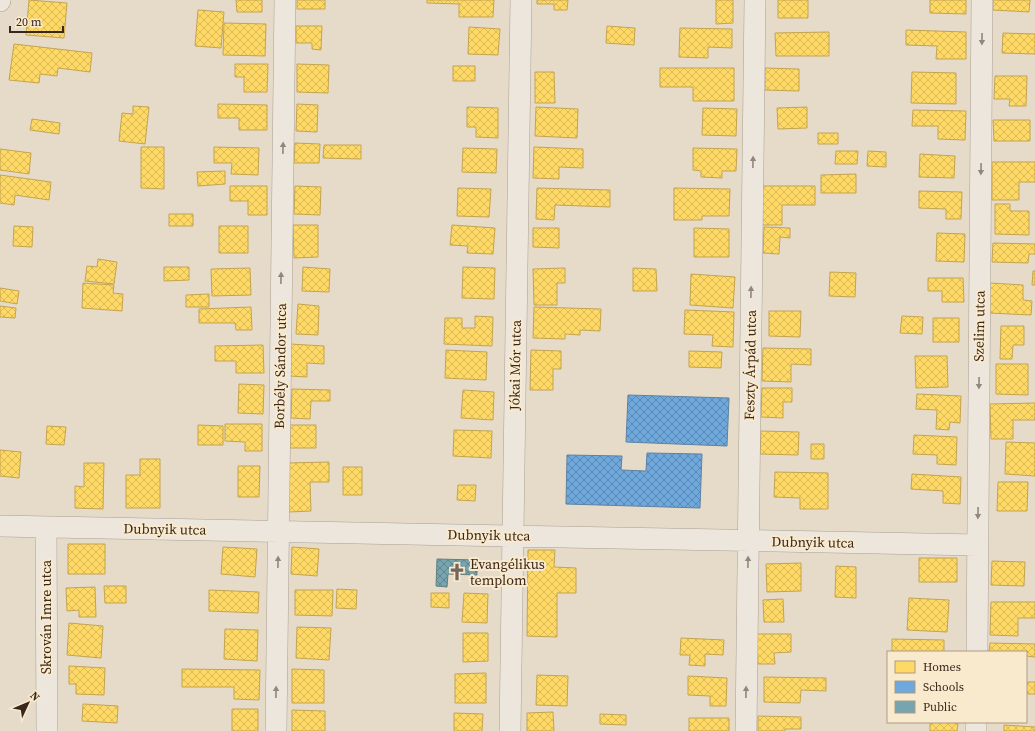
<svg xmlns="http://www.w3.org/2000/svg" width="1035" height="731" font-family="'Source Serif 4',serif">
<defs>
<pattern id="homes-cross-hatch" width="8" height="8" patternUnits="userSpaceOnUse"><rect width="8" height="8" fill="#ffd966"/><path d="M0 0l8 8M0 8l8-8" fill="none" stroke="#dbba58"/></pattern>
<pattern id="schools-cross-hatch" width="8" height="8" patternUnits="userSpaceOnUse"><rect width="8" height="8" fill="#6fa8dc"/><path d="M0 0l8 8M0 8l8-8" fill="none" stroke="#5c89b2"/></pattern>
<pattern id="public-cross-hatch" width="8" height="8" patternUnits="userSpaceOnUse"><rect width="8" height="8" fill="#76a5af"/><path d="M0 0l8 8M0 8l8-8" fill="none" stroke="#62868e"/></pattern>
</defs>
<rect width="100%" height="100%" fill="#e6dbc9"/>
<path fill="url(#homes-cross-hatch)" stroke="#c4a450" d="M29,0L67,3L64,38L26,35Z
M236,0H262V12H237Z
M297,0H325V9H297Z
M427,0H494L493,17H459V4L427,3Z
M537,0H568L567,10H554V4H537Z
M716,0H733V23L716,24Z
M778,0H808V18H778Z
M930,0H966V14L930,13Z
M993,0H1030L1029,12L993,10Z
M198,10L224,12L221,48L195,46Z
M224,23L266,24L265,56L223,55Z
M296,26H322L321,50L312,49V43H296Z
M607,26L635,28L634,45L606,43Z
M469,27L500,29L498,55L468,54Z
M680,28L732,29V48L708,47V58L679,57Z
M906,30L966,32V59H936L937,46L906,45Z
M829,32V56H776L775,33Z
M1003,33L1035,34V54L1002,53Z
M14,44L92,53L90,72L58,68L57,76L40,74L39,83L9,80Z
M235,64H268L267,92H244V77H235Z
M297,64L329,65L328,93L297,92Z
M453,66H475V81H453Z
M660,68H734V101H693V87H660Z
M765,68L799,69V91L765,90Z
M535,72H554L555,103H535Z
M912,72L956,73V104L911,103Z
M995,76H1027L1026,106H1009L1010,99H994Z
M218,104L267,105V130H239V118H218Z
M297,104L318,105L317,132L296,131Z
M133,106L149,107L145,144L119,141L122,113L133,114Z
M467,107L498,108V138L476,137V127H467Z
M536,107L578,109L577,138L535,136Z
M807,107V128L778,129L777,108Z
M703,108L737,109L736,136L702,135Z
M913,110L966,111L965,140L938,139V126H912Z
M32,119L60,123L59,134L30,130Z
M993,120H1030V141H994Z
M818,133H838V144H818Z
M295,143L320,144L319,163H294Z
M324,145H361V159L323,158Z
M141,147H164V189L141,188Z
M214,147L259,148L258,175L231,174L232,163H214Z
M534,147L583,149V168L559,167V179L533,178Z
M463,148L497,149L496,173L462,172Z
M693,148L737,149L736,171H722V178L701,177V171L693,170Z
M0,149L31,153L29,174L0,170Z
M836,151H858L857,164H835Z
M868,151L886,152V167L867,166Z
M920,154L955,156L954,178L919,177Z
M992,162H1035V182H1019V200H992Z
M225,171V184L198,186L197,172Z
M856,174V193H821V175Z
M0,175L51,182L49,200L15,195L14,205L0,203Z
M230,186H267V215H248V201H230Z
M295,186L321,187L320,215L294,214Z
M760,186H815V205H782V225H760Z
M458,188L491,189L489,217L457,216Z
M537,188L610,190V207L555,205L554,220L536,219Z
M674,188L730,189L729,216H702V220H674Z
M919,191L962,192L961,219H946V209L919,208Z
M995,204H1010V211H1029V235L995,234Z
M169,214H193V226H169Z
M293,225H318V257L294,258Z
M452,225L495,228L493,254L467,253L468,246L450,245Z
M14,226L33,227L32,247L13,246Z
M219,226H248V253H219Z
M764,227L790,228V238L780,237L779,254L763,253Z
M533,228H559V248L533,247Z
M694,228L729,229V257H694Z
M937,233L965,234L964,262L936,261Z
M993,243L1035,244V254H1029L1028,263L992,262Z
M98,259L117,262L114,284L85,281L87,266L97,267Z
M164,267H189V280L164,281Z
M303,267L330,269L329,292L302,291Z
M463,267L495,268L494,299L462,298Z
M250,268L251,295L212,296L211,269Z
M565,268V283H557V305H534L533,269Z
M633,268L656,269L657,291H633Z
M1033,271H1035V285H1032Z
M830,272L856,273L855,297L829,296Z
M691,274L735,277L733,308L690,305Z
M928,278H963L964,302H942V291H928Z
M83,283L114,285L113,293L123,294L122,311L82,308Z
M990,283L1023,285V300L1032,301L1031,315L989,313Z
M0,288L19,291L17,304L0,301Z
M209,294V307H186V295Z
M298,304L319,306L318,335L296,334Z
M0,306L16,308L15,318L0,317Z
M251,307L252,330H236L235,323H199V309Z
M534,307L601,309L600,331L580,330V335L565,334V339L533,338Z
M685,310L734,312L733,347L712,346L713,335L684,334Z
M769,311H801L800,337L769,336Z
M475,316L493,317L492,346L444,344L445,318H462V328H475Z
M902,316L923,317L922,334L900,333Z
M933,318H959V342H933Z
M1001,326H1024V345H1013L1012,359H1000Z
M290,344L324,346V364L307,363V377L289,376Z
M263,345L264,373H236V361H215V346Z
M763,348L811,349V365L791,364V382L762,381Z
M446,350L487,352L486,380L445,378Z
M531,350L561,351V369H553V390H530Z
M689,351L722,352L721,368L689,367Z
M915,356H947L948,387L916,388Z
M996,364H1028V395L996,394Z
M239,384L264,385L263,414L238,413Z
M762,388H792V402H783V418L761,417Z
M292,389L330,390V401H311L310,419L291,418Z
M463,390L494,392L493,420L461,418Z
M917,394L961,396L960,423L950,422L949,430L936,429L937,410L916,409Z
M1035,403V420H1013V439H991L990,404Z
M225,424H262V451H245V442L225,441Z
M198,425L223,426V445H198Z
M290,425H316V448H290Z
M47,426L66,427L64,445L46,444Z
M454,430L492,431L491,458L453,456Z
M761,431L799,432L798,455L760,454Z
M914,435L957,437L956,465L937,464V455L913,454Z
M1006,442L1035,443V476L1005,474Z
M811,444H824V459H811Z
M0,450L21,452L19,478L0,476Z
M140,459H160V508H126V475H140Z
M329,462V482H310L311,511L289,512L287,463Z
M84,463H104L103,509L75,508V486L84,487Z
M238,466H260L259,497H238Z
M343,467H362V495H343Z
M775,472L828,473V509H800V498L774,497Z
M912,474L961,477L960,504L943,503V491L911,489Z
M998,482H1028L1027,511H997Z
M458,485H476L475,501L457,500Z
M68,544H105V574H68Z
M223,547L257,549L255,577L221,574Z
M292,547L319,549L317,576L291,574Z
M528,550H555L554,567L576,568V593H557V637L527,636Z
M919,558H957V582H919Z
M992,561L1025,562L1024,586L991,585Z
M801,563V591L767,592L766,564Z
M836,566L856,567V598L835,597Z
M104,586H126V603H105Z
M95,587L96,617H79V610L67,611L66,588Z
M337,589L357,590L356,609L336,608Z
M209,590L259,592L258,613L209,611Z
M295,590H333L332,616L295,615Z
M431,593H449V608L431,607Z
M464,593L488,594L487,623L462,622Z
M909,598L949,600L947,632L907,630Z
M783,599L784,622H764L763,600Z
M991,602H1035V618H1018V636L990,635Z
M69,623L103,626L101,658L67,655Z
M297,627L331,628L329,660L296,658Z
M225,629L258,630L257,661L224,659Z
M463,633H488V661L463,662Z
M757,634H791V652L774,653L775,664H758Z
M681,638L724,640L723,655L705,654V666L689,665L690,655H680Z
M892,639L944,640V652H892Z
M990,643L1035,644V657L1026,656V652H989Z
M69,666L105,668L104,695L76,694V684H69Z
M182,669L260,670L259,700L234,699V687H182Z
M292,669L324,670V703H292Z
M486,673V703H455V674Z
M537,675L568,676L567,706L536,705Z
M688,676L727,678L726,706H710V696L688,695Z
M764,677L826,678V691L801,690L800,703L764,702Z
M1026,682H1035V694H1026Z
M83,704L118,706L117,723L82,721Z
M232,709H258V731H232Z
M292,710L325,711V731H292Z
M553,712L554,731H527V713Z
M454,713L483,714L482,731H454Z
M600,714L626,715V725L600,724Z
M758,716L801,717V729H785V731H758Z
M689,718H729V731H689Z
M930,722L958,723L957,731H930Z
M1004,725L1035,727V731H1004Z"/>
<path fill="url(#schools-cross-hatch)" stroke="#5f81a2" d="M628,395L729,398L727,446L626,442Z
M647,453L702,454L700,508L566,504L567,455L622,456L621,470L646,471Z"/>
<path fill="url(#public-cross-hatch)" stroke="#647f83" d="M437,559L477,560V565H480L479,570H477V575L448,574L447,587L436,586Z"/>
<g fill="none" stroke-linecap="round" stroke-linejoin="round">
<g stroke="#aaa093" stroke-width="22">
<path id="street" d="M0,1V0
M0,526L977,545
M46,527L47,731
M977,652L982,0
M276,731L285,0
M510,731L521,0
M746,731L755,0
M976,731V722"/>
</g>
<use href="#street" stroke="#ede6dc" stroke-width="21"/>
</g>
<defs><path id="oneway-solid" d="M-6-.8H1V-3.2L6.5 0L1 3.2V.8H-6Z"/></defs>
<g fill="#93867c">
<use href="#oneway-solid" transform="translate(982 39) rotate(91)"/>
<use href="#oneway-solid" transform="translate(283 148) rotate(-89)"/>
<use href="#oneway-solid" transform="translate(753 162) rotate(-89)"/>
<use href="#oneway-solid" transform="translate(981 169) rotate(91)"/>
<use href="#oneway-solid" transform="translate(281 278) rotate(-89)"/>
<use href="#oneway-solid" transform="translate(751 292) rotate(-89)"/>
<use href="#oneway-solid" transform="translate(979 383) rotate(91)"/>
<use href="#oneway-solid" transform="translate(978 513) rotate(91)"/>
<use href="#oneway-solid" transform="translate(278 562) rotate(-89)"/>
<use href="#oneway-solid" transform="translate(748 562) rotate(-89)"/>
<use href="#oneway-solid" transform="translate(276 692) rotate(-89)"/>
<use href="#oneway-solid" transform="translate(746 692) rotate(-89)"/>
</g>
<defs>
<g id="church-bare" transform="scale(1.38)"><path d="M-1.2-6h2.4v3.5h3.3v2.4h-3.3V6h-2.4V-.1h-3.3v-2.4h3.3Z" fill="#766658" stroke="#f9e9cd" stroke-width="2.5" paint-order="stroke"/></g>
</defs>
<g fill-rule="evenodd">
<use href="#church-bare" x="457" y="572"/>
</g>
<g text-anchor="middle" stroke-width="4" stroke-linejoin="round" paint-order="stroke">
<g font-size="14" fill="#39271b" stroke="#f9e9cd">
<text transform="translate(979 326) rotate(-89)" y="5">Szelim utca</text>
<text transform="translate(515 365) rotate(-89)" y="5">Jókai Mór utca</text>
<text transform="translate(750 365) rotate(-89)" y="5">Feszty Árpád utca</text>
<text transform="translate(280 366) rotate(-89)" y="5">Borbély Sándor utca</text>
<text transform="translate(165 529) rotate(1)" y="5">Dubnyik utca</text>
<text transform="translate(489 535) rotate(1)" y="5">Dubnyik utca</text>
<text transform="translate(813 542) rotate(1)" y="5">Dubnyik utca</text>
<text transform="translate(46 617) rotate(-90)" y="5">Skrován Imre utca</text>
</g>
<g font-size="14" fill="#39271b" stroke="#f9e9cd" text-anchor="start">
<text x="470" y="569">Evangélikus<tspan x="470" dy="16">templom</tspan></text>
</g>
</g>
<rect x="887" y="651" width="140" height="72" fill="#f9e9cd" stroke="#ac9b86"/>
<rect x="895" y="661" width="20" height="12" fill="#ffd966" stroke="#ac9b86"/>
<text x="923" y="671" font-size="12" fill="#39271b">Homes</text>
<rect x="895" y="681" width="20" height="12" fill="#6fa8dc" stroke="#ac9b86"/>
<text x="923" y="691" font-size="12" fill="#39271b">Schools</text>
<rect x="895" y="701" width="20" height="12" fill="#76a5af" stroke="#ac9b86"/>
<text x="923" y="711" font-size="12" fill="#39271b">Public</text>
<g transform="translate(28 703) rotate(46)" stroke="#f9e9cd" stroke-width="3" paint-order="stroke">
<path d="M0-3L7 15L0 10L-7 15Z" fill="#39271b"/>
<text y="-6" font-size="11" font-weight="bold" text-anchor="middle" fill="#39271b">N</text>
</g>
<path d="M10 26v6h53v-6" fill="none" stroke="#39271b" stroke-width="2"/>
<text x="16" y="26" font-size="12" fill="#39271b" stroke="#f9e9cd" stroke-width="3" paint-order="stroke">20 m</text>
</svg>
